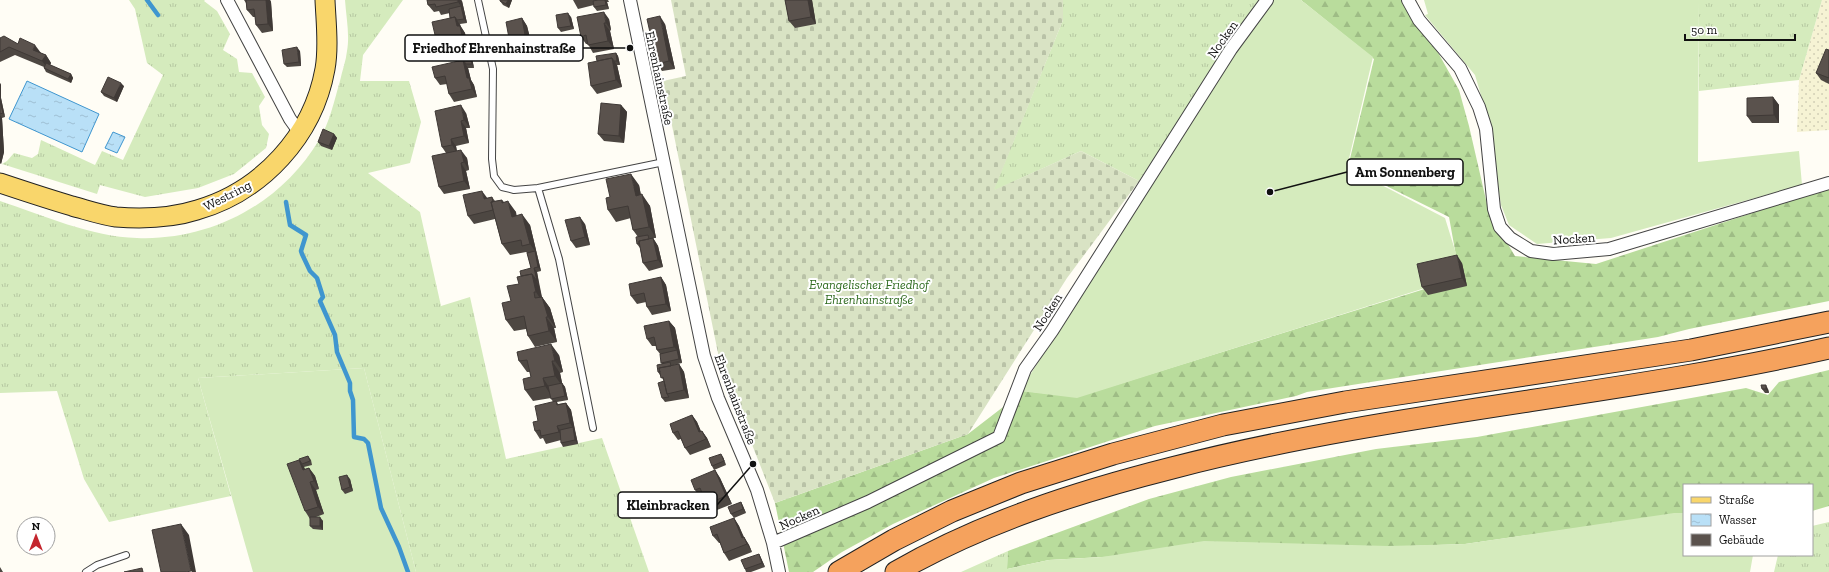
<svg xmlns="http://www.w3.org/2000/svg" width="1829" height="572" font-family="'Zilla Slab',serif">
<defs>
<pattern id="farmland-dots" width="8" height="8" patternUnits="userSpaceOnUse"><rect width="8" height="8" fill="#f6f3d4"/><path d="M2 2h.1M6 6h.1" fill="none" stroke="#d2cfb5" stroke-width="1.8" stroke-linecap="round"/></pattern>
<pattern id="grass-tufts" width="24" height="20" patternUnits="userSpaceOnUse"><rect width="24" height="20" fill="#d5ebbd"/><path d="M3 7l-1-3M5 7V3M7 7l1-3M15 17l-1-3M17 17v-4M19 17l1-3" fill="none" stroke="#b6c8a1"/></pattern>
<pattern id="forest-firs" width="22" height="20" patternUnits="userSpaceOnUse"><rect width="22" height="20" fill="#b9dc9c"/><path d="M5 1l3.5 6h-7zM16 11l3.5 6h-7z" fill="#9ebc85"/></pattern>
<pattern id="cemetery-stones" width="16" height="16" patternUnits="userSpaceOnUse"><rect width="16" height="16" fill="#d9e3c4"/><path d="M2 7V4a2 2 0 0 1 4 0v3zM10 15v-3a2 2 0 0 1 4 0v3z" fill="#b9c2a7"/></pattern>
<pattern id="water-ripples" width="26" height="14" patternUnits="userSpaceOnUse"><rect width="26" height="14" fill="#b9e0f7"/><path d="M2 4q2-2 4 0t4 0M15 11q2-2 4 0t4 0" fill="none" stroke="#9ebfd3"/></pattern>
</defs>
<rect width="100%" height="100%" fill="#fffdf5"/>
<path fill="url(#farmland-dots)" d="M1822,0H1829V130L1797,132L1799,80Z"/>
<path fill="url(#grass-tufts)" d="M129,0H205L204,1L217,11L230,34L223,50L237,59L239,72L252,73L265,97L259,106L262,125L269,134L266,148L234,174L198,188L145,197L100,185L97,194L2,164L7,161L14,153L32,158L38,154L41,140L95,165L102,151L123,160L163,75L147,63L135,9Z
M345,0H403L363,55L360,81H409L421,122L410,163L368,173L420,212L441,306L470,297L506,459L602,438L649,572H416L364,368L198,378L231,496L109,522L84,479L57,391L0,393V201C42,215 92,237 137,238C210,241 281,204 319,140C330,122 334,101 340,81C342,71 346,61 347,51C350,35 346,16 345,0Z
M1063,0H1265L1234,37L1139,181L1081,151L993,191L1063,20Z
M1699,0H1822L1799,80L1699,91Z
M1829,522V572H1774L1778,555H1812V526Z
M1008,551L1007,572H961Z"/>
<path fill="url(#forest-firs)" d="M1301,0H1405L1422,24L1459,90L1469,126L1489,213L1515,256L1596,264L1829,188V301L1689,329L1658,337L1307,392L1296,396L1155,426L994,478L893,524L842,552L813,572H789L775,503L968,434L1024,391L1077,397L1460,278L1449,217L1348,167L1374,59Z
M1829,370V506L1812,511V485H1684V513L1465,544L1102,557L1049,560L1007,569L1008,551L1149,499L1231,477L1376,449L1477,437L1746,388L1768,395L1779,382Z"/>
<path fill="url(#cemetery-stones)" d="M671,0H1063V20L994,190L1081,151L1139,181L1067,278L968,434L775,503L720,363L663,81L686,76Z"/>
<path fill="#d5ebbd" d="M1271,0H1301L1373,57L1347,167L1445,218L1463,276L1077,398L1020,391L1235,49Z
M1424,0H1699L1698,162L1799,151L1802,185L1611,238L1537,244L1509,225L1501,205L1488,119L1475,75L1425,15L1428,14Z
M364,368L416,572H253L198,378Z
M1674,513H1684V555H1753L1750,572H1007V569L1049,560L1102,557L1204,541L1388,546L1465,544Z"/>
<path fill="url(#water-ripples)" stroke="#3f96cf" d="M27,81L99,114L82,152L9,119Z
M113,132L125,137L117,153L105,148Z"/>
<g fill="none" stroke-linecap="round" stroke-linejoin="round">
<path stroke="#3f96cf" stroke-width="4.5" d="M147,0L158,15
M286,202L290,225L306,235L301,251L302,254L310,271L317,278L323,297L320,301L335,335L337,352L350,383V391L353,400L354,437L364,439L368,443L381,508L399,547L408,572"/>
<g stroke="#444" stroke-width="8">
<path id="lane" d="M478,0L493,69L492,159L494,176L502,187L514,190L538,188L664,162
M538,188L559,259L593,428
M86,572L97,565L126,555"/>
</g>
<g stroke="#444" stroke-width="14">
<path id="street" d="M227,0L290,119L300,133
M630,0L704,356L718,398L757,490L773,543L779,572
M1408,0L1419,20L1460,68L1479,107L1486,129L1494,209L1500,227L1510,238L1531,251L1553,254L1609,249L1829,183
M773,543L868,502L999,437L1025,369L1052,331L1231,49L1267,0"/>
</g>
<g stroke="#222" stroke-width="21">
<path id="primary" d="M0,183C24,191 48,199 72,206C87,210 101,215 116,217C143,219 172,218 197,210C262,191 313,136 325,69C329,47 326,23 325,0"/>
</g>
<g stroke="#222" stroke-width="23">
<path id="highway" d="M839,572L894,540L952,511L1021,483L1113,454L1223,425L1345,402L1691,350L1829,322
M896,572C981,523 1077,492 1172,468C1388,412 1612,397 1829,348"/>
</g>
<use href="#lane" stroke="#fff" stroke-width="6"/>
<use href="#street" stroke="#fff" stroke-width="12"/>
<use href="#primary" stroke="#f9d66b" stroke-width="19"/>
<use href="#highway" stroke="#f5a25d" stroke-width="21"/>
</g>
<path fill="#4d4742" d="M244,0H270L271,2L273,31L262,33L256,25L255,17H253L247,10L246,3Z
M427,0H461L462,1L467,23L460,24L461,27L465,33L468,49L471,53L474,68H468L471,80L474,85L477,97L454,102L449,94L447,84L440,85L435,78L458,61L456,56L444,59L439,52L450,18V13L441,15L439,11L434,12L428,5Z
M512,0L509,8L503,5L500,1Z
M573,0H608L609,2H607L609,9L597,11L594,7V5L578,9Z
M785,0H812L816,24L795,28L789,21Z
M571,17L574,29L561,32L558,28Z
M522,18L527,26L531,42L514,45L509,38Z
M609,19L611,30L610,31L614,49L593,53L588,44H586L581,37Z
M665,24L675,69L662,71L657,64Z
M0,38L18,44L41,53H40L46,55L51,63L50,65L71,74L73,78L71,83L46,72L44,68V67L15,55L0,62Z
M1829,50V84L1821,80L1816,73Z
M300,51L301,66L287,67L284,64Z
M616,53L618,56L620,65H617L622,87L597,94L591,86L597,61Z
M0,83L1,85V98L5,117L2,118L4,152L1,164L0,163Z
M124,86L117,102L104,96L101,92Z
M1773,97L1779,105V123H1752L1747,116Z
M621,105L627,112L624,143L604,141L598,134Z
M466,113L470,128H466L469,143L456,146L457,151L467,158L469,170L466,171L470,189L444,194L439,187L446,153L442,147Z
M334,134L337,138L332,150L321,146L318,142Z
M639,185L641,195L650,206L656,238H653L658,246L663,267L649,271L643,263L640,248L637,244L638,237L633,230L631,218L616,222L608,210L610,197Z
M492,197L495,201L502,200L504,202L516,212V216L530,225L541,271L537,272L542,297L550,308L556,328H554L557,342L535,347L528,336L526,329L514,331L506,320L511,301L519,284L521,276L531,268L527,253L526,252L510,255L502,244L495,219L474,224L468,216L487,198Z
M585,224L590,245L576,248L571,241Z
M1462,263L1467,286L1428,295L1422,287Z
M661,277L666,285L671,311L652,315L647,307L646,302L637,304L631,296Z
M669,321L675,328L682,363L673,365L679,364L684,372L689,398L665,402L662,398L664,381L658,372L662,364L660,354L657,350L656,346H652L647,339Z
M517,352L559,355L563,372L560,373L562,383L565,387L568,400L557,402L558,404L566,403L571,410L578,444L563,447L561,443V440L546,444L543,438L540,439L535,431L538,421L553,402L551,398L533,401L525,390L531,377L530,372H527L519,361Z
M1762,389H1768L1769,393H1765Z
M692,415L697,422L701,431H702L707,438L711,447L690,455L685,448L681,439L678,440L673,433Z
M308,456L311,460L312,465L304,467L305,469L309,468L315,476L319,489L316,490L324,514L316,517L323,521V530L313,529L310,526V519L305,511L299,460Z
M723,457L726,465L714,470L712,466Z
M715,470L720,478L732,504L712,512L707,504L703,496L700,497L695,490Z
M350,479L353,491L345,494L342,490Z
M741,502L743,506L746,513L734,518L731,514Z
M734,518L739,526L744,537L749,545L752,552L729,561L724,553L720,543H719L713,536Z
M759,554L761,558L765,567L751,572H746L745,569Z
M0,567L3,572H0Z"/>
<path fill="#3f3936" d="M266,0H270L271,2L273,31L268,24Z
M458,0H461L462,1L467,23L464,19L462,8L458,2Z
M508,0H512L509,8L506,4Z
M605,0H606L607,2L609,9L606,5Z
M808,0H812L816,24L811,17Z
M604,12L609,19L611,30L606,23Z
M568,13L571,17L574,29L571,26Z
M660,16L665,24L675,69L669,61Z
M455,17L465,33L469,54L464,46L457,26Z
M522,18L527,26L531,42L525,35Z
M604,23L610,31L614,49L608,41Z
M35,45L41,53L39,58L33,50Z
M297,47L300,51L301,66L299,62Z
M469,49L471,53L474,68L472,64Z
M616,53L618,56L620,65L617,61Z
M46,55L51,63L48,69L42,61Z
M612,58L617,65L622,87L616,80Z
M463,60L468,68L471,80L474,85L477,97L472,89L467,78Z
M71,74L73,78L71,83L68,79Z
M0,83L1,85V98L5,117L3,113L0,101Z
M121,83L124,86L117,102L114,98Z
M1773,97L1779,105V123L1774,115Z
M461,105L466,113L470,128L464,120Z
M621,105L627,112L624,143L619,136Z
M0,115L2,118L4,152L1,164L0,162Z
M461,121L466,128L469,143L464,136Z
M334,134L337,138L332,150L329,146Z
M451,139L456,146L457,153L452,145Z
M461,150L467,158L469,170L464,162Z
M461,163L466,171L470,189L464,181Z
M631,174L639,185L643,207L636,196Z
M482,191L488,199H484Z
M642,194L650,206L656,238L649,227Z
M508,201L516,212L519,228L512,217Z
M522,214L530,225L541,271L538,267L535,251L530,244Z
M580,217L585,224L590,245L585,237Z
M653,238L658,246L663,267L658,260Z
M1457,255L1462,263L1467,286L1462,278Z
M534,268L537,272L539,285L537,281Z
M532,274L539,285L543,303L536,292Z
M661,277L666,285L671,311L666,304Z
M542,297L550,308L556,328L548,317Z
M546,317L554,328L557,342L549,331Z
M669,321L675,328L682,363L679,359L677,350L674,347Z
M551,344L559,355L563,372L555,361Z
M552,361L560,373L563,387L555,376Z
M679,364L684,372L689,398L684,390Z
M543,378L551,390L552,397L545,386Z
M562,383L565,387L568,400L565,396Z
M1766,385L1768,389L1769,393L1766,389Z
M566,403L571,410L575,431L570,423Z
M692,415L697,422L704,440L699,432Z
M557,426L563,434L564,440L559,432Z
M573,427L575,431L578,444L575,440Z
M702,431L707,438L711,447L706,439Z
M721,454L723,457L726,465L724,461Z
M299,460L304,467L308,478L303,470Z
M309,468L315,476L319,489L314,481Z
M715,470L720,478L732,504L726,496Z
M347,475L350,479L353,491L350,487Z
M310,482L316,490L324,514L318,507Z
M741,502L743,506L746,513L743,509Z
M320,517L323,521V530L320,526Z
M734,518L739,526L746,544L742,538Z
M181,524L189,535L196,572H192L191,571Z
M744,537L749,545L752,552L747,544Z
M759,554L761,558L765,567L762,563Z"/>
<path fill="#5a524d" stroke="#3f3936" d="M246,0H266L268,24L256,25L254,9L247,10Z
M427,0H458V2L436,7L435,4L428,5Z
M500,0H508L506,4L500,1Z
M598,0H605L606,5L594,7L593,1Z
M785,0H808L811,17L789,21Z
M461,6L464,19L457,20L455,17L450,18L449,9Z
M604,12L606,23H604L608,41L588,45L586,35L581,37L577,17Z
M568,13L571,26L558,28L556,15Z
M660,16L669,61L657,64L647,19Z
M455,17L457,26H460L464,46L439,52L432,22Z
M522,18L525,35L509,38L506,22Z
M4,36L18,44L20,38L35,45L33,50L46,55L42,61L9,47L0,52V38Z
M297,47L299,62L284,64L282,50Z
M469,49L472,64H466L463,60L458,61L455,52Z
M1826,49L1829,50V78L1816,73Z
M616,53L617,61H614L612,58L597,61L596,56Z
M612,58L616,80L591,86L588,63Z
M463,60L467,78H469L472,89L449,94L445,76L435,78L432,67Z
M46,63L71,74L68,79L44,68Z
M108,77L121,83L114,98L101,92Z
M1773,97L1774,115L1747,116V98Z
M0,101L3,113L0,114Z
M601,103L621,105L619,136L598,134Z
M461,105L464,120L461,121L464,136L451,139L452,145L442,147L435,111Z
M323,129L334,134L329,146L318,142Z
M461,150L464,162L461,163L464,181L439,187L432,156Z
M631,174L636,196L642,194L649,227L633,230L628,206L608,210L606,198L610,197L606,179Z
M482,191L484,199L492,197L493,202H491L493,210L468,216L463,195Z
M502,200V203L508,201L512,217L522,214L530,244L522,246L521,240L502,244L491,202Z
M580,217L585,237L571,241L565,220Z
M648,235L649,239L639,241V243L637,244L636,237Z
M653,238L658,260L643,263L639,241Z
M535,251L538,267L534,268L537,281L532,274L521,276L520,271L531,268L527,253Z
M1457,255L1462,278L1422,287L1417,264Z
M532,274L536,292H534L535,298L542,297L548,317H546L549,331L528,336L524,316L506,320L502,303L511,301L507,286L519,284L517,277Z
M661,277L666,304L647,307L644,293L631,296L629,284Z
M669,321L674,347L657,350L654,337L647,339L644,326Z
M551,344L555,361H552L555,376L543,378L545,386L525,390L523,379L531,377L527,360L519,361L517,352Z
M677,350L679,359L661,363L660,354Z
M670,362L671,366L659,368L660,372H658L657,365Z
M679,364L684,390L667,394L663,377L661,378L659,368Z
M664,381L667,394L669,397L662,398L658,383Z
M562,383L565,396L551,399L548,386Z
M1761,385H1766V389H1762Z
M556,401L557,405L566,403L570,423L557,426L559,432L541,436L540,430L535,431L533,422L538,421L535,406Z
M692,415L699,432L702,431L706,439L685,448L678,431L673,433L670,424Z
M573,427L575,440L561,443L560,430Z
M721,454L724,461L712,466L709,458Z
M308,456L310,461L302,464L299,459Z
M299,460L303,470L309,468L314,481L310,482L318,507L305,511L287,464Z
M715,470L726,496L707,504L700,488L695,490L691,480Z
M347,475L350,487L342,490L339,477Z
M741,502L743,509L731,514L728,507Z
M310,517H320V526H310Z
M734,518L742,538L744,537L747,544L724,553L717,534L713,536L710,527Z
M181,524L191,571L186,572H161L152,530Z
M759,554L762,563L745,569L741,560Z
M142,568L143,572H124Z"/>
<g text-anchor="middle" stroke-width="4" stroke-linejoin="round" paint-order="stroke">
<g font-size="13" fill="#111" stroke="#fff">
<text transform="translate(1222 39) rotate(-55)" y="5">Nocken</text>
<text transform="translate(660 78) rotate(78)" y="5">Ehrenhainstraße</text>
<text transform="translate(227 195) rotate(-27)" y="5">Westring</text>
<text transform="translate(1574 238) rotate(-4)" y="5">Nocken</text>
<text transform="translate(1047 312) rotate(-57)" y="5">Nocken</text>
<text transform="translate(736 399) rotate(69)" y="5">Ehrenhainstraße</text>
<text transform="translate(799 517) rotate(-24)" y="5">Nocken</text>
</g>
<g font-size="13" font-style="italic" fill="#2f6b1f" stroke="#fff">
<text x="869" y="289">Evangelischer Friedhof<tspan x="869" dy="15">Ehrenhainstraße</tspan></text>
</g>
</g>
<path fill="none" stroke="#111" stroke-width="1.5" d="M630 48L583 48M1270 192L1347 172M753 464L717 505"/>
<g fill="#111" stroke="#fff" stroke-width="1.5">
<circle cx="630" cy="48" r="4"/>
<circle cx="1270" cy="192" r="4"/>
<circle cx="753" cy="464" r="4"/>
</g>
<g fill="#fff" stroke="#111" stroke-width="1.5">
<rect x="405" y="35" width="178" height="26" rx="4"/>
<rect x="1347" y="159" width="116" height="26" rx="4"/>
<rect x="618" y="492" width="99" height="26" rx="4"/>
</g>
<g font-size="14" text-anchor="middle" font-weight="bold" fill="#111">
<text x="494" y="53">Friedhof Ehrenhainstraße</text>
<text x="1405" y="177">Am Sonnenberg</text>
<text x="668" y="510">Kleinbracken</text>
</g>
<rect x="1683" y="484" width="130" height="72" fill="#ffffff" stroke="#a0a0a0"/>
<rect x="1691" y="497" width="20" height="6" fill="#f9d66b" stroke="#a0a0a0"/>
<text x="1719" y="504" font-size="12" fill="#111111">Straße</text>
<rect x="1691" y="514" width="20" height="12" fill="url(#water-ripples)" stroke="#a0a0a0"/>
<text x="1719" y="524" font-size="12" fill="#111111">Wasser</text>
<rect x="1691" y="534" width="20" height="12" fill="#5a524d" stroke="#a0a0a0"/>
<text x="1719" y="544" font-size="12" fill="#111111">Gebäude</text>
<g transform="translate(36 536)"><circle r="19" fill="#ffffff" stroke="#a0a0a0"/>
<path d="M0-3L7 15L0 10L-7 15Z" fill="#c4262e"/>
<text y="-6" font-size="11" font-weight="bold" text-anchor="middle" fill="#111111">N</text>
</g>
<path d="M1685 34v6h110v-6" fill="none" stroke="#111111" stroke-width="2"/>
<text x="1691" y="34" font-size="12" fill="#111111" stroke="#ffffff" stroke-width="3" paint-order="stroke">50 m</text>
</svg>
